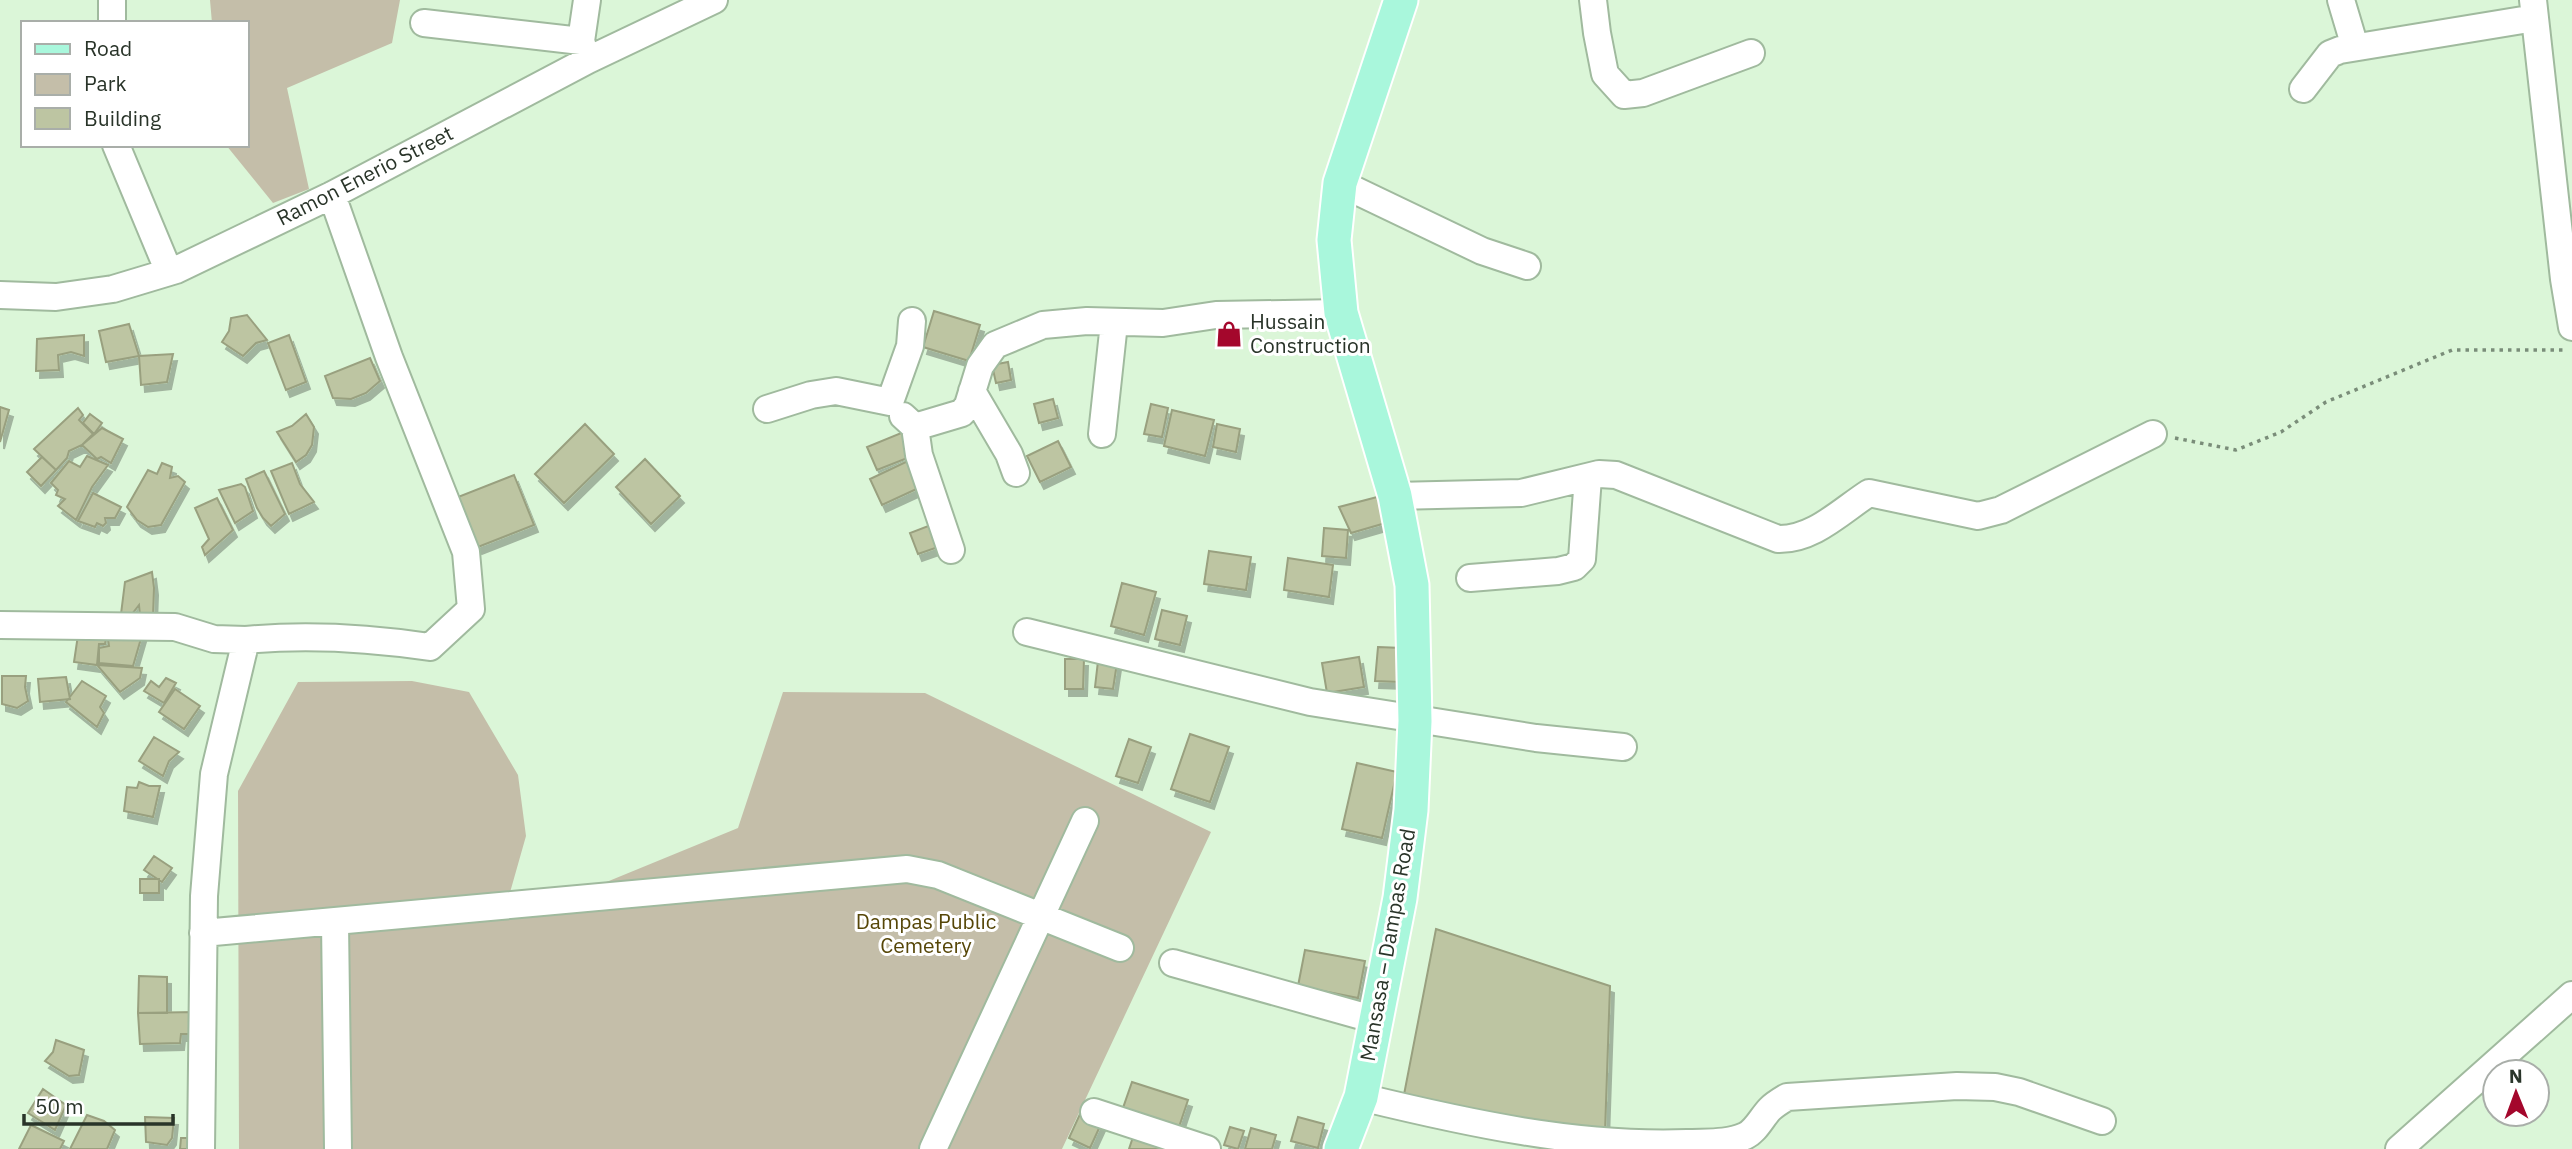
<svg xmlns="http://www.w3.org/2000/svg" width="2572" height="1149" font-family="'IBM Plex Sans',sans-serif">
<defs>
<filter id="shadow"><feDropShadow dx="4" dy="7" stdDeviation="0" flood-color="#0004"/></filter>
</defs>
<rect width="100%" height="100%" fill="#dbf6d8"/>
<path fill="#c4bea9" d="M210,0H400L392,43L287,88L309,189L273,203L226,145H247V23H212Z
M412,681L469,692L518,775L526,836L509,896L565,899L738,828L783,692L925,693L1211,832L1062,1149H239L238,791L298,682Z"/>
<path fill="#bdc5a2" stroke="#99a07f" stroke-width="2" filter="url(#shadow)" d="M934,311L980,325L969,361L923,347Z
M247,315L267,340L256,343L243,356L222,342L229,331L231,318Z
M129,324L139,356L106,362L99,331Z
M84,335V356L71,352L58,355L59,370L36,371L37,339Z
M289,335L306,382L286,390L268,343Z
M173,354L167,382L141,385L139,356Z
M370,358L380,381L366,393L351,399L333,398L325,376Z
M1008,362L1011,380L996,383L992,365Z
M1053,399L1058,418L1039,423L1034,404Z
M1151,404L1168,408L1162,437L1144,434Z
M0,407L9,410L0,442Z
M78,408L83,415L79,420L93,434L82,445L69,451L67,458L56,470L34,449Z
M1172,410L1214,420L1205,456L1164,446Z
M90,414L102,423L94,434L83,423Z
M306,414L314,427L312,445L306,455L296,462L277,432L292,426Z
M585,424L614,454L564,503L535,474Z
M1217,424L1240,429L1236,452L1213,447Z
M102,428L123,439L111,463L101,457L97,459L82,445Z
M906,431L915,455L877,470L867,447Z
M1058,441L1071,467L1040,482L1027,456Z
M87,456L108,465L92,487L76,520L58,506L65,499L56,495L58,490L51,483L69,461L80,467Z
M42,457L56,470L41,486L27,472Z
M645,459L680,496L651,524L616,487Z
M910,460L923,486L882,505L870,479Z
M162,463L172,467L170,478L178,476L185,482L161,525L148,527L137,520L127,507L148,470L157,474Z
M292,463L300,484L314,502L289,514L271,471Z
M264,471L285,514L271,526L263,518L257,508L246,479Z
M514,475L534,525L478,547L458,497Z
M241,484L245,487L253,511L235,523L219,490Z
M93,493L121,507L115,518H105L106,523L103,526L97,523L95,527L78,521Z
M1381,496L1389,522L1351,533L1339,507Z
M217,498L233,530L205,555L202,547L209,539L195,508Z
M936,523L944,545L918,554L910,533Z
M1324,528L1348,530L1346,558L1322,556Z
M1209,551L1251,557L1246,590L1204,584Z
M1288,558L1333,565L1329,597L1284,590Z
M152,572L154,588L153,616L140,615L139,605L132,614H121L125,582Z
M1122,583L1156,592L1144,635L1111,626Z
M1162,610L1187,616L1180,645L1155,639Z
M107,633L142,635L133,666L99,663V648L109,646Z
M107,633L105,644H99L97,665L74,662L78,635Z
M1378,647L1402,648L1400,682L1375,681Z
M1359,657L1364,687L1327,693L1322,663Z
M1065,659H1084L1083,689H1065Z
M1098,661L1117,663L1113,689L1095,687Z
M97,665L142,668L140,678L120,692Z
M2,676H26L25,687L28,701L17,708L2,704Z
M66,677L70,699L40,702L38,679Z
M166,678L176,683L164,703L144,691L151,681L159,687Z
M82,681L106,696L100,707L104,713L97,727L66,702Z
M175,689L200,706L184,729L159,712Z
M1190,734L1229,747L1210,802L1171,789Z
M154,737L179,752L169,761L163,776L139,761Z
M1129,739L1151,747L1138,783L1116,776Z
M1357,763L1397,772L1382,838L1342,829Z
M139,782L149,786H160L153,817L124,811L127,787L137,788Z
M154,856L172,868L162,882L144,870Z
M140,879H159V893H140Z
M1436,929L1610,986L1605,1132L1402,1105Z
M1305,950L1365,961L1358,998L1298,986Z
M139,976L167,977V1013H138Z
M195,1012L190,1034H181L180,1043L140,1044L138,1013Z
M56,1040L84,1050L79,1075L69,1076L45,1061L53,1052Z
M1132,1082L1188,1100L1179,1127L1123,1108Z
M43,1089L66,1105L55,1130L28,1113Z
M1080,1114L1101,1124L1090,1148L1069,1138Z
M87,1115L104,1121L115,1130L107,1149H70Z
M145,1117L174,1118L172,1138L167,1145L146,1142Z
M1298,1117L1324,1124L1318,1148L1291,1141Z
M31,1125L64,1141L60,1149H19Z
M1230,1127L1244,1131L1238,1149L1224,1145Z
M1251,1128L1276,1135L1272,1149H1245Z
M1134,1134L1160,1143L1158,1149H1129Z
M181,1138H194V1149H180Z"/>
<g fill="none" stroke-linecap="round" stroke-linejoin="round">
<g stroke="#a0ba9e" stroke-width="30">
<path id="minor" d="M1593,0L1597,33L1605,74L1624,95L1643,93L1751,53
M2341,0L2355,47
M2533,0L2564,279L2572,327
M112,23V0
M424,23L581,41
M586,57L581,41L587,0
M2303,89L2330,54L2340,50L2535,18
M116,145L169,272
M1340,183L1482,251L1527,266
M0,295L56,297L113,289L176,270L332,195L588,60L714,0
M972,391L1009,454L1016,473
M767,409L811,395L836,391L890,402L910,346L912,321
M903,416L915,427L919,455L951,550
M915,427L962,413L968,405L980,366L995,345L1043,325L1087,321L1163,323L1216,315L1341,313
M1102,434L1114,323
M1395,496L1521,493L1599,474L1616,475L1778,539C1813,540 1841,511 1869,493L1978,516L2001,510L2153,434
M1470,578L1558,571L1574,567L1582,559L1588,477
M0,625L175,627L214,639L246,640
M1027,632L1310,702L1536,738L1623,747
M335,923L338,1149
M203,933L907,869L938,875L1120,948
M1173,963L1376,1020
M1361,1097C1468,1123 1577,1147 1687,1143C1707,1142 1727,1144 1745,1136C1756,1131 1762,1117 1770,1109C1775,1104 1782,1100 1787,1097L1957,1086L1995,1087L2019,1092L2102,1121
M1094,1112L1207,1149
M201,1149L204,896L214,774L246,640C308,634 369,638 430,647L471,609L466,552L389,357L332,195
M933,1149L1085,821
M2399,1149L2572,995"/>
</g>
<g stroke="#fff" stroke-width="37">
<path id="major" d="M1341,1149L1361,1097L1400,898L1411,810L1415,721L1412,585L1395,496L1341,313L1334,240L1340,183L1401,0"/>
</g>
<path stroke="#7a8d79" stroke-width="3.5" stroke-dasharray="3.5 5" stroke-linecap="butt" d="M2175,438L2236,450L2281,432L2326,402L2452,350H2567"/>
<use href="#minor" stroke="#fff" stroke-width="26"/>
<use href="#major" stroke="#a9f7dc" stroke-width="33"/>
</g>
<defs>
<g id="shop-bare" transform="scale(2.1)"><path d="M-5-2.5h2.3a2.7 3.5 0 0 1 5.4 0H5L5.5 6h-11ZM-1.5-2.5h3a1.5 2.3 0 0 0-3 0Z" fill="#a4072c" stroke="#fff" stroke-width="2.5" paint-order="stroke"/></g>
</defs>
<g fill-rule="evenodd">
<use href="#shop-bare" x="1229" y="334"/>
</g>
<g text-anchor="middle" stroke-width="6" stroke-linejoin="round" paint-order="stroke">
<g font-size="21" fill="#293429" stroke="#fff">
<text transform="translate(365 176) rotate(-27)" y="7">Ramon Enerio Street</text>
<text transform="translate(1388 945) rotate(-80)" y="7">Mansasa – Dampas Road</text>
</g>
<g font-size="21" fill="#293429" stroke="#fff" text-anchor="start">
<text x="1250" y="329">Hussain<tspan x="1250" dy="24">Construction</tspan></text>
</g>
<g font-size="21" fill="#564607" stroke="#fff">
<text x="926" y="929">Dampas Public<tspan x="926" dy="24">Cemetery</tspan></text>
</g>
</g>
<rect x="21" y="21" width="228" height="126" fill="#ffffff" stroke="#a9aea9" stroke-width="2"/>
<rect x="35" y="44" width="35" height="10" fill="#a9f7dc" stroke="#a9aea9" stroke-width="2"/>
<text x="84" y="56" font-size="21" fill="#293429">Road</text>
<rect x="35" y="74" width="35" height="21" fill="#c4bea9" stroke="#a9aea9" stroke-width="2"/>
<text x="84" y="91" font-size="21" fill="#293429">Park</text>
<rect x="35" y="108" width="35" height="21" fill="#bdc5a2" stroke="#a9aea9" stroke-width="2"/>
<text x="84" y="126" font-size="21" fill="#293429">Building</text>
<g transform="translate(2516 1093) rotate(359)"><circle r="33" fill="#ffffff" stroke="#a9aea9" stroke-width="2"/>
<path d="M0-5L12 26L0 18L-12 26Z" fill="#a4072c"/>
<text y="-10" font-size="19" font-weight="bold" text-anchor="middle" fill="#293429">N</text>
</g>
<path d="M24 1114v10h149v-10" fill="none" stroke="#293429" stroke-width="3.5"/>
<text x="35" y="1114" font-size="21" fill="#293429" stroke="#ffffff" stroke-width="5" paint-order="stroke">50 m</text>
</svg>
